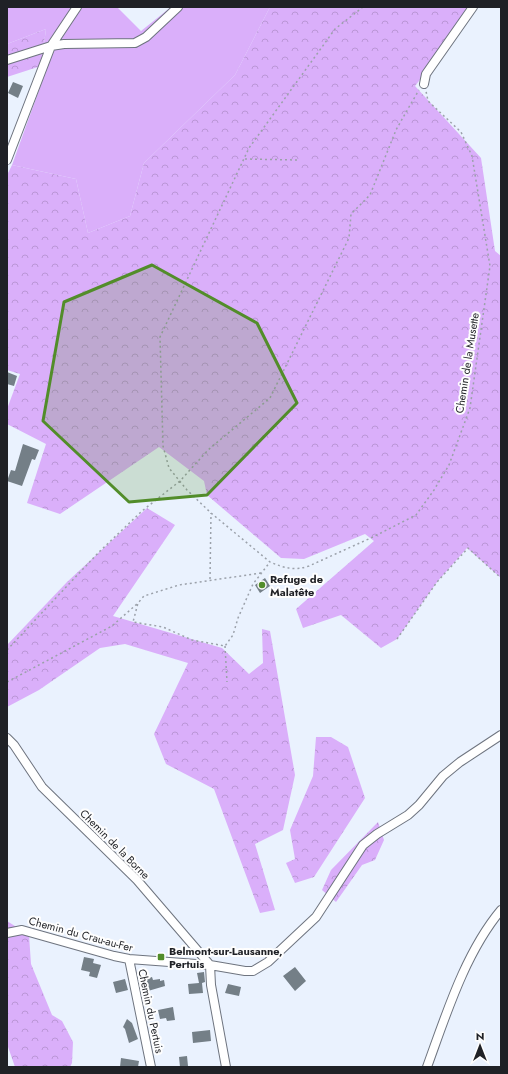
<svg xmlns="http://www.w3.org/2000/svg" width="508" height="1074" font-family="Jost,sans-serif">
<defs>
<pattern id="forest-crowns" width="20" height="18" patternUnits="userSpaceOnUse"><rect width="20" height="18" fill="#daaffa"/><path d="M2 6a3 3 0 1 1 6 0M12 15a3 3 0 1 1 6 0" fill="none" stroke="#bb96d6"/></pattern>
</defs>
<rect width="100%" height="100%" fill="#eaf2fe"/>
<path fill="#daaffa" d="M7,7H117L141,31L171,7H270L235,75L144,163L130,216L88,233L76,179L12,165L47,68L41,66L46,29L7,44Z"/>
<path fill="url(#forest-crowns)" d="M270,7H478L415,86L481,158L495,251L501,256V578L467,548L437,582L397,639L381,648L341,615L303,628L296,609L374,541L365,534L304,559L281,558L207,495L204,481L159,447L60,514L27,503L46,444L7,424V409L20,374L7,370V175L12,165L76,179L88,233L130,216L144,163L235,75Z
M46,29L41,66L7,77V44Z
M147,508L175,525L113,616L222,648L249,674L263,663L262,629L270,631L295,775L283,830L255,844L275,910L260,913L214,789L166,764L154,734L188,663L125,644L100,648L39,690L7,707V645L67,582Z
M316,737H331L348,747L365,798L314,877L295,883L286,863L295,859L290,830L313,776Z
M378,822L384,840L375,860L362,865L336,902L322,890L331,870Z
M7,921L29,935L31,964L52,1015L62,1021L73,1042L72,1063L70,1067H15L7,1044Z"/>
<path fill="#747f87" d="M13,82L23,86L18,98L8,93Z
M7,372L17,376L14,386L7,384Z
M23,444L39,450L35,460L32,459L22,486L7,481L11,470L15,471Z
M265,578L270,586L260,593L255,585Z
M84,957L94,959L93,963L101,965L97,978L89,976L90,972L81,970Z
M295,967L306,981L295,991L283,976Z
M204,972L205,982L202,983L203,993L189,994L188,984L199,983L197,973Z
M152,977L153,980L160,979V981L164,980L165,986L148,991L145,979Z
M125,979L128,990L116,993L113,982Z
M228,984L241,987L239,996L225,993Z
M173,1007L175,1020L167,1021L166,1018L160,1019L158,1010Z
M127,1019L132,1023L138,1039L129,1043L125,1029L123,1027Z
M210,1030L211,1041L193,1043L192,1032Z
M187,1056L188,1066L180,1067L179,1057Z
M121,1058L139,1061L138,1067H120Z"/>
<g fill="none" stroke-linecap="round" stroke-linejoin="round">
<g stroke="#6e747f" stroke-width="10">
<path id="minor" d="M7,60L51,46L64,44L135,43L146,37L178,7
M424,84L426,74L473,7
M7,160L51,46L77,7
M7,738L14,745L42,787L137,880L210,965
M7,933L22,930L114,956L129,959L210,965L245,971H253L268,962L316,917L363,845L377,834L408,815L419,805L443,776L460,762L501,735
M129,959L151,1067
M210,965L211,985L226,1067
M427,1067C446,1015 465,953 501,910"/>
</g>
<path stroke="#9ba1aa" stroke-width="1.5" stroke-dasharray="2 3" stroke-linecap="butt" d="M363,7L335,29L249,148L160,337L163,446L169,468L187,490L211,513L270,562C284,568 295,571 309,566L373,537L416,515L434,490L449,465L470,408L490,266L472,156L461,132L428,101L426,91
M245,159L298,160
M261,573L179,585L144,596L138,603L133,622L163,627L192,640L225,646L233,635L238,618L253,584L270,562
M210,579L211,513
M397,639L437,582L468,548L501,578
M225,646L227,682
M7,650L99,552L142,511L180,481L208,450L270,398L349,238L351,214L370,195L396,130L409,107L419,90
M7,682L112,626L138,603"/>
<use href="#minor" stroke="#fff" stroke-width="8"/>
</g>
<path fill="#528d2a" fill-opacity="0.2" stroke="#528d2a" stroke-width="3" stroke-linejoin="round" d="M152,265L257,323L297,403L207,495L129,502L43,421L64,302Z"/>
<g fill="#528d2a" stroke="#fefefe" stroke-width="1.5">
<circle cx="262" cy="585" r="4"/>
<rect x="157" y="953" width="8" height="8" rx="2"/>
</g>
<g text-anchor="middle" stroke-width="4" stroke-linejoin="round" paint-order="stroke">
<g font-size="11" fill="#1f2126" stroke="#fefefe">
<text transform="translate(467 363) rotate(-81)" y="4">Chemin de la Musette</text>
<text transform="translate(115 844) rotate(45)" y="4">Chemin de la Borne</text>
<text transform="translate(81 934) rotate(15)" y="4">Chemin du Crau-au-Fer</text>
<text transform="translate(151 1011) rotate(78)" y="4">Chemin du Pertuis</text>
</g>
<g font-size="11" font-weight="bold" fill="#1f2126" stroke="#fefefe" text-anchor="start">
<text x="270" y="583">Refuge de<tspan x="270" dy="13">Malatête</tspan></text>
<text x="169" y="955">Belmont-sur-Lausanne,<tspan x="169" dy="13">Pertuis</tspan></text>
</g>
</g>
<rect width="508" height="1074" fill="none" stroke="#1f2126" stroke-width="16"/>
<g transform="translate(480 1046)" stroke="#fefefe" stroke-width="3" paint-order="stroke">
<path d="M0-3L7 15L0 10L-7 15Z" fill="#1f2126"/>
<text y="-6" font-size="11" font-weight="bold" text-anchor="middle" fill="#1f2126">N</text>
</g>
</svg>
